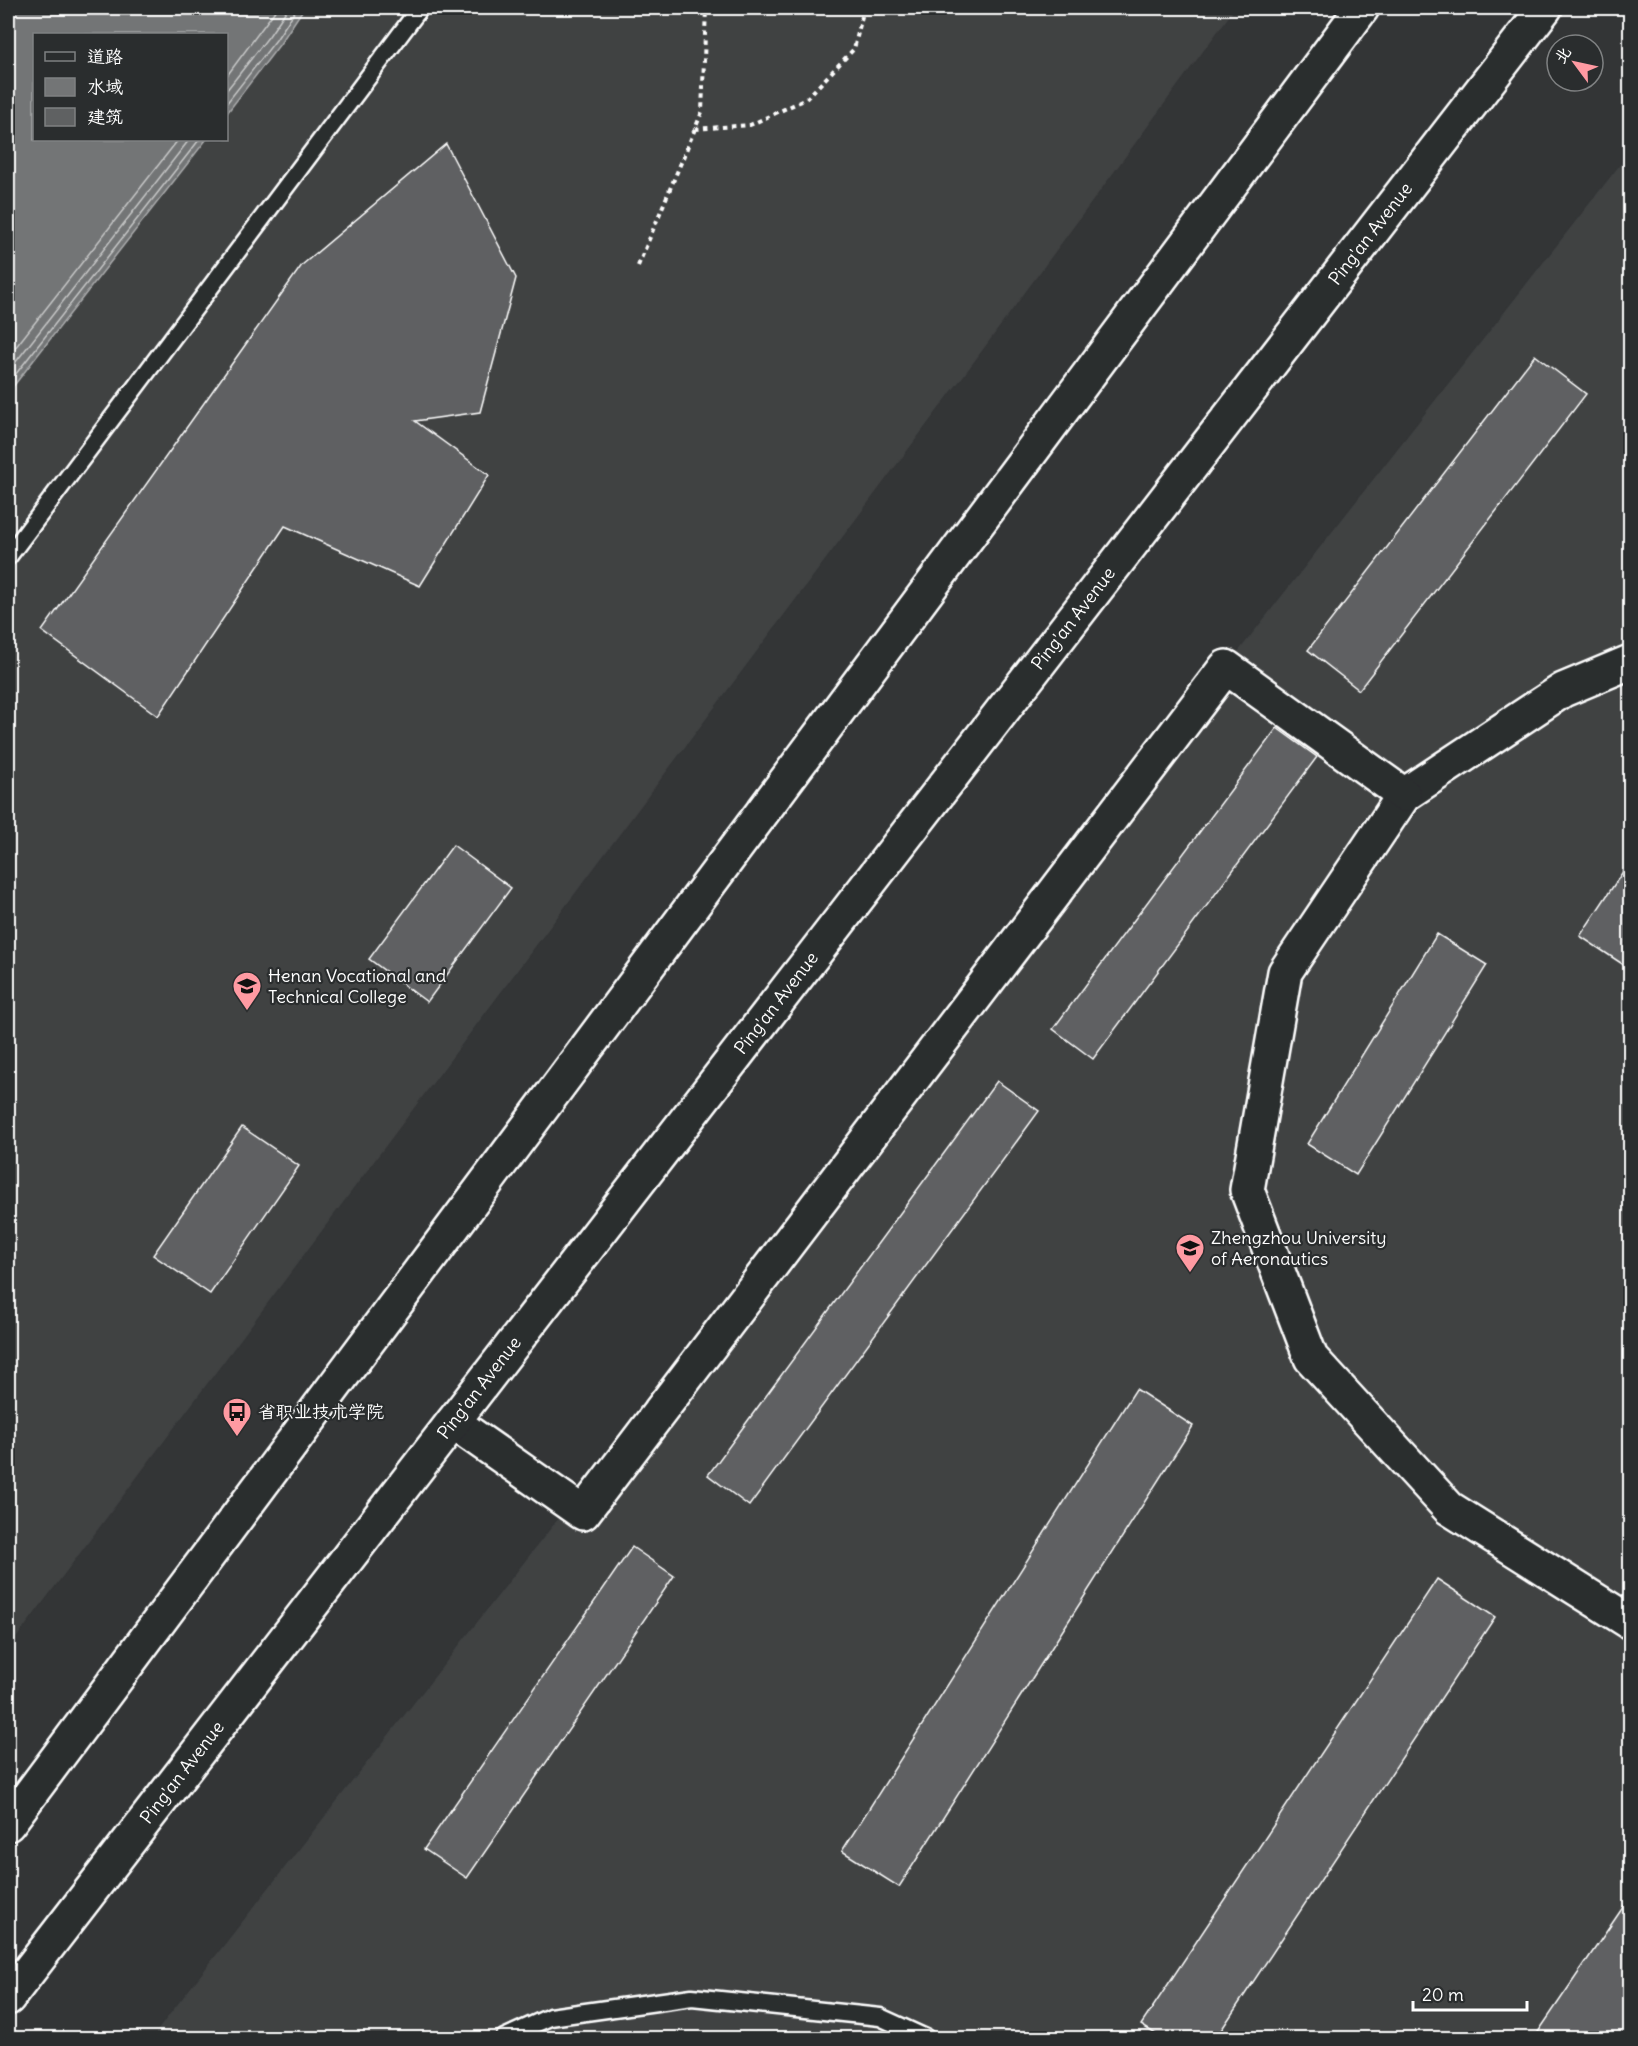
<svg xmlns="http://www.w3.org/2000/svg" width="1638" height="2046" font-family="Delius,'LXGW WenKai TC',sans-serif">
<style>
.built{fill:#404243;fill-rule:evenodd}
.water{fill:#737576;stroke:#abacad;stroke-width:1.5}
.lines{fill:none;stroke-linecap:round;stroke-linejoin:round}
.shore{stroke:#c7c8c8;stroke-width:1.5}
.building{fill:#5f6162;stroke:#fff;stroke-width:1.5}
.lane-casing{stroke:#fff;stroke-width:21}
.street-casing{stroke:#fff;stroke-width:38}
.secondary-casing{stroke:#fff;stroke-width:38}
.path{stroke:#fff;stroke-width:4;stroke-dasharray:4.5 4.5;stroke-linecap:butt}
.lane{stroke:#2a2d2e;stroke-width:16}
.street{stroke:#2a2d2e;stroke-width:33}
.secondary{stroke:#2a2d2e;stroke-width:33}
.labels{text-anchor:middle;stroke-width:4.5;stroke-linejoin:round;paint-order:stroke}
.street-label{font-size:18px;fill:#fff;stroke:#2a2d2e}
.poi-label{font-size:18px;fill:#fff;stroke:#2a2d2e;text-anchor:start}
</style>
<rect width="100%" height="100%" fill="#333536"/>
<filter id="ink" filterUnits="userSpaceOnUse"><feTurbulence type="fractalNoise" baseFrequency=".0167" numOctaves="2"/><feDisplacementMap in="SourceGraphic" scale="12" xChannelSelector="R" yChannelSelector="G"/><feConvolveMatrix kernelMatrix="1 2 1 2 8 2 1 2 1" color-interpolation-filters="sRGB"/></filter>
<g filter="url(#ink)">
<!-- built -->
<g class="built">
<path d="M8,8H1235L964,375L8,1649ZM34,34H226V140H34Z"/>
<path d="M1630,152V2038H152L170,2014Z"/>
</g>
<!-- water -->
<path class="water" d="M8,8H304L280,44L227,113L226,34H34V140H206L8,393Z"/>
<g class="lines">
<!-- shore -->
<g class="shore">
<path d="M226,77L277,8"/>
<path d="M226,91L269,36L288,8"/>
<path d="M226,104L276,40L297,8"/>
<path d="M8,357L178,140"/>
<path d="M8,372L189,140"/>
<path d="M8,384L199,140"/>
</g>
</g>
<!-- building -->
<g class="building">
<path d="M446,144L516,278L480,412L415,421L489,475L420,586L285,526L158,716L42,631L302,265Z"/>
<path d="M1535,355L1586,394L1359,690L1308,650Z"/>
<path d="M1277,728L1317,757L1093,1059L1053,1029Z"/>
<path d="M453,845L511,888L427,1002L369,959Z"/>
<path d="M1630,861V969L1580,936Z"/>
<path d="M1437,934L1487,965L1356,1175L1307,1144Z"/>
<path d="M997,1081L1039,1111L749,1506L708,1475Z"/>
<path d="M242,1127L299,1166L210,1294L153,1255Z"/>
<path d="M1136,1389L1193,1426L899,1887L842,1851Z"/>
<path d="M632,1547L674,1576L467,1878L424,1849Z"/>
<path d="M1437,1579L1495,1617L1216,2038H1162L1141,2025Z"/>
<path d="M1630,1897V2025L1621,2038H1534Z"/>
</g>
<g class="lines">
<!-- lane casing -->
<g class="lane-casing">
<g id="lane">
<path d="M8,557L420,8"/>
<path d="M504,2038L550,2017L692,1997L880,2017L926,2038"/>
</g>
</g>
<!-- street casing -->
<g class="street-casing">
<g id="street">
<path d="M1630,662L1563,690L1404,795L1285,972L1247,1190L1311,1358L1449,1508L1630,1622"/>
<path d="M453,1422L583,1513L1226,667L1404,795"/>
</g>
</g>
<!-- secondary casing -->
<g class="secondary-casing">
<g id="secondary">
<path d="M8,1824L1362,8"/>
<path id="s1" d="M8,1998L1545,8"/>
</g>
</g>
<!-- path -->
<g class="path">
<path d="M695,129L750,125L806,99L854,49L864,8"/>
<path d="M638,266L702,112L706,8"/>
</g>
<!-- lane -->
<use href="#lane" class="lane"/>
<!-- street -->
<use href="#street" class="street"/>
<!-- secondary -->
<use href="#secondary" class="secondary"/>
</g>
</g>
<!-- icons -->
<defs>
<g id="university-pin" transform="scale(1.5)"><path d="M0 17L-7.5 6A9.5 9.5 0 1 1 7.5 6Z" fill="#ff9aa2" stroke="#2a2d2e"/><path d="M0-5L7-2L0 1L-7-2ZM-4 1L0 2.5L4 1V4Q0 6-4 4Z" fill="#111"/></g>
<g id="bus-pin" transform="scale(1.5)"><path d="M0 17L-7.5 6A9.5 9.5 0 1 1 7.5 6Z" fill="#ff9aa2" stroke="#2a2d2e"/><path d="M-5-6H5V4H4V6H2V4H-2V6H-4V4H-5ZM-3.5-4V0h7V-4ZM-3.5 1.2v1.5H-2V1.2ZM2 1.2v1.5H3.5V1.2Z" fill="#111"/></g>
</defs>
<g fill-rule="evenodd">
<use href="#university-pin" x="247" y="986"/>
<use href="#university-pin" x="1190" y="1248"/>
<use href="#bus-pin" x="237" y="1412"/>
</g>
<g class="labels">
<!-- street labels -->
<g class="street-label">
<text dy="6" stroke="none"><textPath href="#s1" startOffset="2229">Ping'an Avenue</textPath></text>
<text dy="6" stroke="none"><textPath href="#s1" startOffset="1743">Ping'an Avenue</textPath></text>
<text dy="6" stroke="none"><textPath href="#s1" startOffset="1257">Ping'an Avenue</textPath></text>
<text dy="6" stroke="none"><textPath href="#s1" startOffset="771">Ping'an Avenue</textPath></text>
<text dy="6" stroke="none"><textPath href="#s1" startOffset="285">Ping'an Avenue</textPath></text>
</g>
<!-- poi labels -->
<g class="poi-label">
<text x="268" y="982">Henan Vocational and<tspan x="268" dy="21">Technical College</tspan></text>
<text x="1211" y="1244">Zhengzhou University<tspan x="1211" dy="21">of Aeronautics</tspan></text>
<text x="258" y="1418">省职业技术学院</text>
</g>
</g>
<!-- margin -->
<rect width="1638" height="2046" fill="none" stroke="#2a2d2e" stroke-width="30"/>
<rect x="15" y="15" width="1608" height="2016" fill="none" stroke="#fff" stroke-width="2" filter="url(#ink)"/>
<!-- legend -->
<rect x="33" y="33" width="195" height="108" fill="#2a2d2e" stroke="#7f8182" stroke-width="1.5"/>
<rect x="45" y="52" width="30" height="9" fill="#2a2d2e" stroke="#7f8182" stroke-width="1.5"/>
<text x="87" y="63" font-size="18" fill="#ffffff">道路</text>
<rect x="45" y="78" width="30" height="18" fill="#737576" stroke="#7f8182" stroke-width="1.5"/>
<text x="87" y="93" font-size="18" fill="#ffffff">水域</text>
<rect x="45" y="108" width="30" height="18" fill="#5f6162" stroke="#7f8182" stroke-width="1.5"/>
<text x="87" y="123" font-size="18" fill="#ffffff">建筑</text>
<!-- north arrow -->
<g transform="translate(1575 63) rotate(303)"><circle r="28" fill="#2a2d2e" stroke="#7f8182" stroke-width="1.5"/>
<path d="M0-4.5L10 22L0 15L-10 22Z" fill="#ff9aa2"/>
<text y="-9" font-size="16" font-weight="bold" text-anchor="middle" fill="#ffffff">北</text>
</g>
<!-- scale -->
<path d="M1413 2001v9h114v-9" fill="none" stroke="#ffffff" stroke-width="3"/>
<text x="1422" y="2001" font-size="18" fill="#ffffff" stroke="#2a2d2e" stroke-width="4.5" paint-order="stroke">20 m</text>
</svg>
